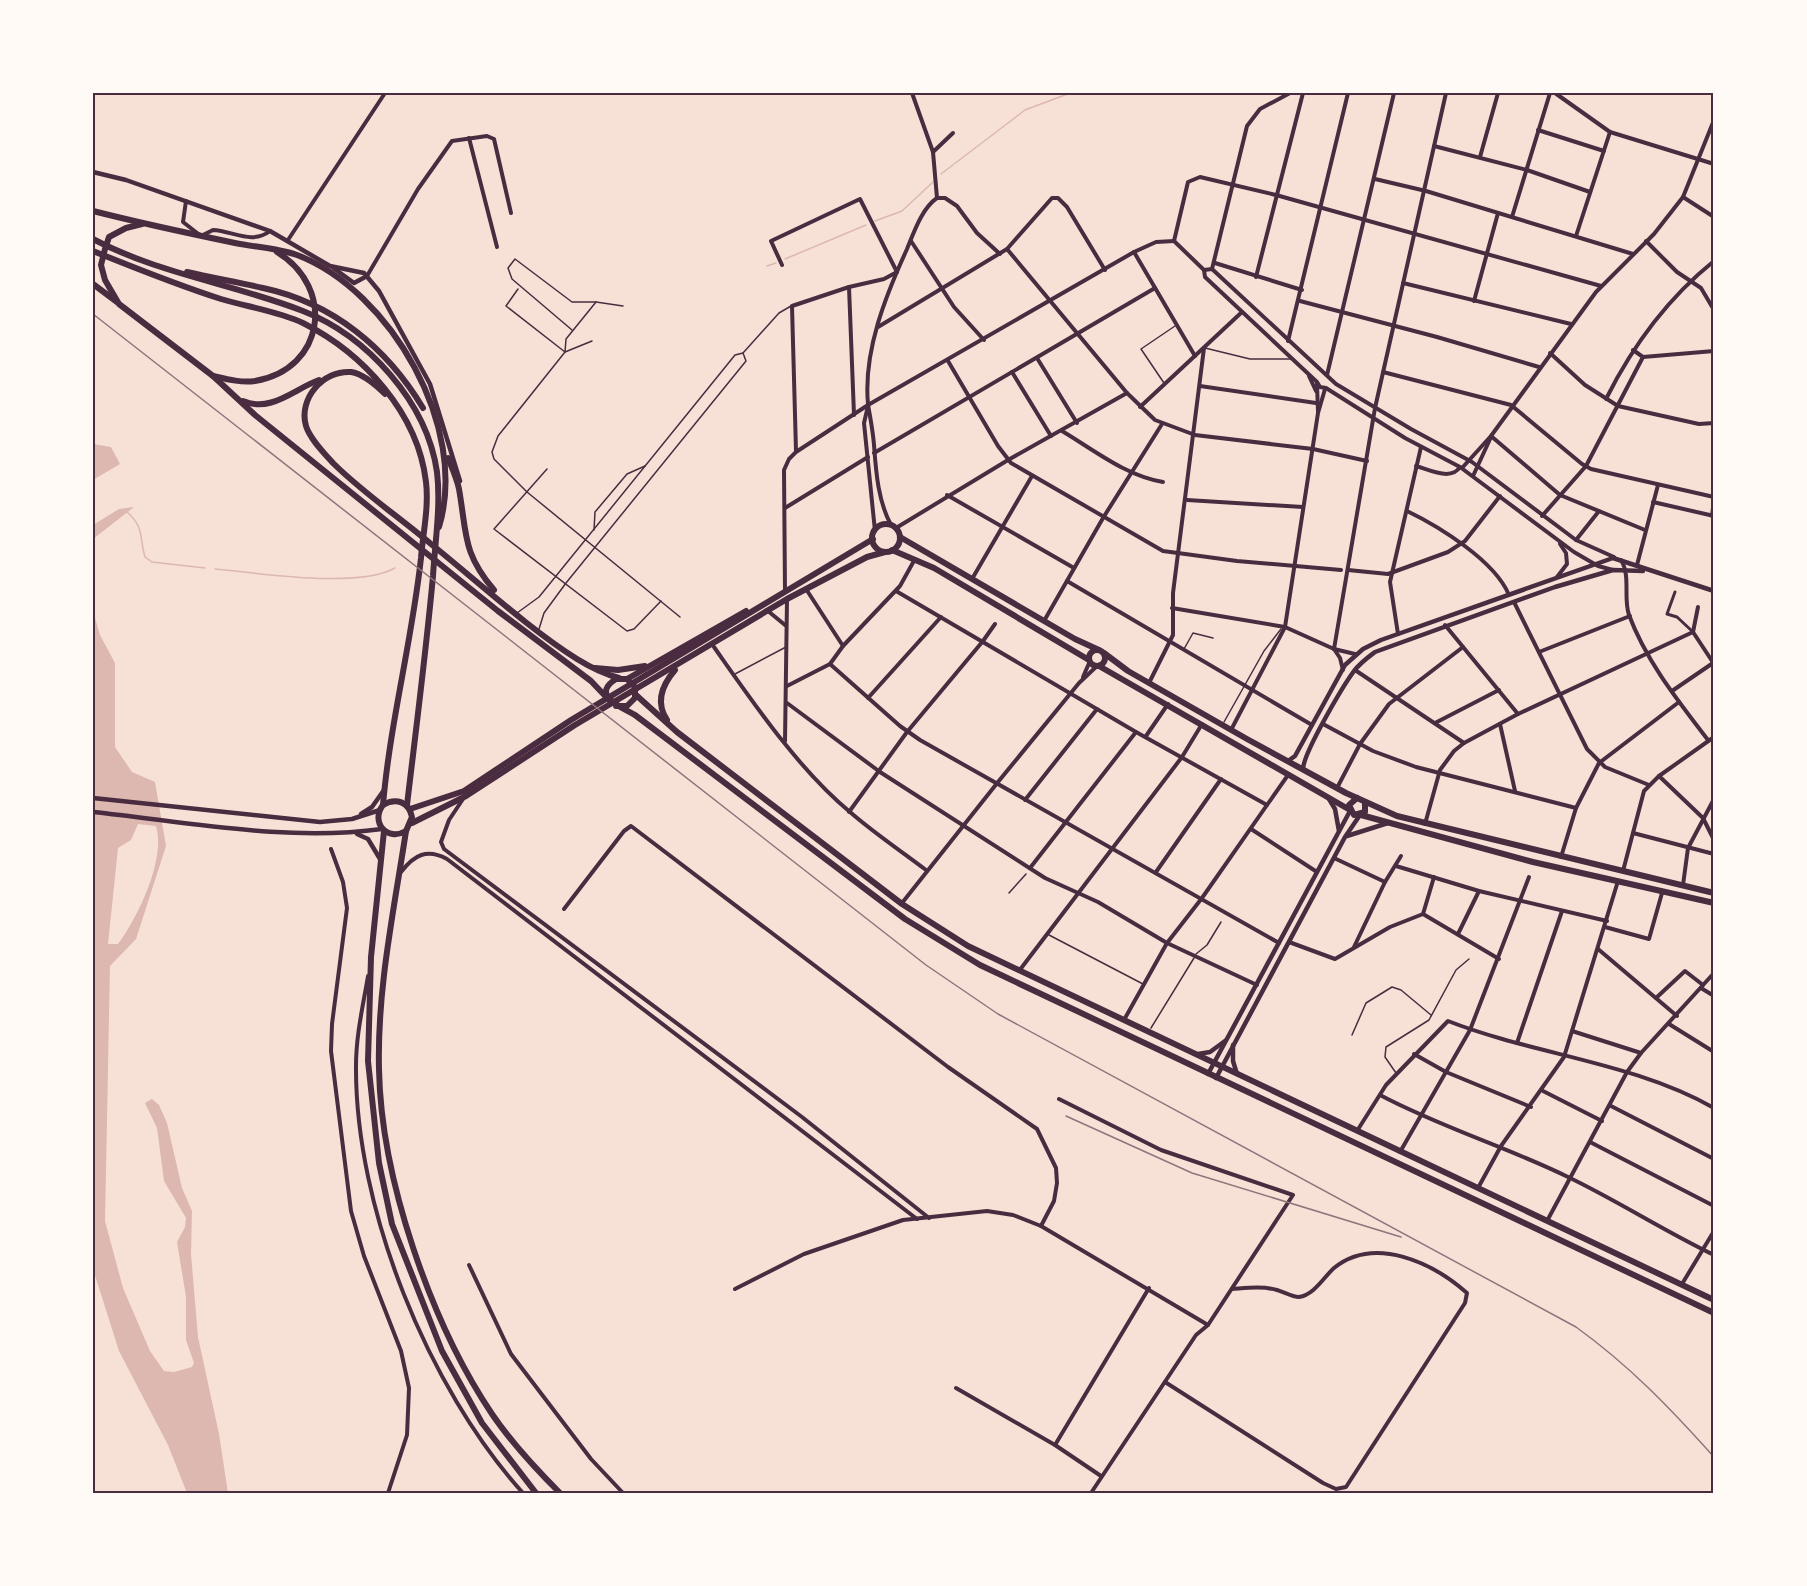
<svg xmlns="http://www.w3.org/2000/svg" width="1807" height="1586" font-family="Lora,serif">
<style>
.water{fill:#dcb8b0;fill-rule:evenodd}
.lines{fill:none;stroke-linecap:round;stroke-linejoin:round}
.stream{stroke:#dcb8b0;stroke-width:1.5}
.service{stroke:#4a2c40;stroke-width:1.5}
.pedestrian{stroke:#4a2c40;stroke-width:3}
.minor{stroke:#4a2c40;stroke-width:4}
.tertiary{stroke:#4a2c40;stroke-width:4.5}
.primary{stroke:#4a2c40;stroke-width:6}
.trunk{stroke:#4a2c40;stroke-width:6}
.rail{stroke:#8f747c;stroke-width:1.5}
.neatline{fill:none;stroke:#4a2c40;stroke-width:2}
</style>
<rect width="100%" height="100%" fill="#f7e1d7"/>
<!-- water -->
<g class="water">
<path d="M93,444L111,447L120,464L93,480Z"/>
<path d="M134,507L93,539V525L119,509Z"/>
<path d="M93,611L100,635L115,663V747L132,772L155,782L166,846L136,939L110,966L105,1221L123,1288L150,1351L164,1371L174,1372L192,1367L194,1363L186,1340V1297L177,1242L185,1227L186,1218L164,1181L157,1128L145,1103L152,1099L159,1105L167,1123L182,1188L192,1211L191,1254L198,1337L219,1434L228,1493H187L168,1445L119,1351L93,1269ZM138,824L156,826C166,859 138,917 118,944H108L118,848L131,840Z"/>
</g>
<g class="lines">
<!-- stream -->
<g class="stream">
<path d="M941,174L1025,110L1070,93"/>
<path d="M875,221L902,211L933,182"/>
<path d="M785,259L866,225"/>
<path d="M767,266L776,263"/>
<path d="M127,512C145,528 139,537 145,557L152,562L205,568"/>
<path d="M215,569C260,573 357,589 395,568"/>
</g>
<!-- service -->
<g class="service">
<path d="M518,289L506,306L565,352L592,341"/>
<path d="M596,302L566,339L565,352L498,436L492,452L494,459L527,492L680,617"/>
<path d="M572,330L512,279L508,268L515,259L572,302H596L623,306"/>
<path d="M1205,348L1250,359H1292"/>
<path d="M1164,383L1141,349L1175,326"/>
<path d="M547,469L494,529L627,631L634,629L661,601"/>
<path d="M594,530L595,512L627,474L645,466"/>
<path d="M517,613L539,597L735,355L743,353L779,313L791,306"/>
<path d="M539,629L544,613L566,583L746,361L743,353"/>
<path d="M1184,649L1193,633L1213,638"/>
<path d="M735,674L786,647"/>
<path d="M1224,722L1264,651L1281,629"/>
<path d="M1009,893L1026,874"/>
<path d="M1049,935L1143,984"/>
<path d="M1196,954L1207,945L1221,922"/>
<path d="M1151,1028L1194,958"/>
<path d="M1352,1035L1366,1003L1392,987L1401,990L1431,1015"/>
<path d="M1396,1073L1385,1057L1386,1047L1429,1020L1456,970L1469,959"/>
</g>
<!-- pedestrian -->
<path class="pedestrian" d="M1675,592L1667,614L1677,617L1692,631"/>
<!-- minor -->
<g class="minor">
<path d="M912,93L933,152L937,198"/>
<path d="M1555,93L1610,132L1714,164"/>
<path d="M1538,130L1604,151"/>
<path d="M469,138L497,247"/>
<path d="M1434,146L1527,170L1590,192"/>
<path d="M933,152L953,133"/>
<path d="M1480,157L1498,93"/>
<path d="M1375,179L1426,191L1633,254"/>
<path d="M1683,197L1714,217"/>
<path d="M937,198H945L957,206L977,233L1000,254"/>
<path d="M186,201L183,222L201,236L213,230C233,231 252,245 270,231"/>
<path d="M1512,217L1550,93"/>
<path d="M1576,236L1610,132"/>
<path d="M288,240L385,93"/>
<path d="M911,241L954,307L984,340"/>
<path d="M1174,241L1204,270L1205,277L1317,382L1320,387L1326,388L1405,438L1460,467L1574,552L1598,566L1613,570"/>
<path d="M1174,241L1188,182L1200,177L1276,195L1601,286"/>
<path d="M1646,241L1677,272L1701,288L1714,310"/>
<path d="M1007,249L1127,393L1155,420L1195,435L1313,449L1367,461"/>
<path d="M1134,252L1195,356"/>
<path d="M1215,263L1302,290"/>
<path d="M782,265L771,241L860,199L897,272L884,279L849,287L792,306L796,451"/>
<path d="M1212,269L1247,126L1260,109L1290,93"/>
<path d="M1204,270L1212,269L1336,384L1411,429L1472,462L1576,540L1614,557"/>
<path d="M367,276L418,189L452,141L487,136L494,139L511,213"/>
<path d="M1256,277L1303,93"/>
<path d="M1403,283L1571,324"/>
<path d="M849,287L854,415"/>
<path d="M1300,301L1437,337L1539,367"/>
<path d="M1474,301L1498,213"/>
<path d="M878,327L1007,249L1052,198H1058L1067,207L1105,270"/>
<path d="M1288,341L1348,93"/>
<path d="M1550,353L1585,385L1618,406L1699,424L1714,423"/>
<path d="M1643,357L1714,351"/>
<path d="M1037,358L1077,423"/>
<path d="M948,361L998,446L1011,463L1163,551L1237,561L1341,570"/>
<path d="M1012,372L1051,436"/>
<path d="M1383,372L1511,405L1582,464L1591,469L1714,497"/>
<path d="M1327,375L1394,93"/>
<path d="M1309,376L1316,391"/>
<path d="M1317,384L1318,412"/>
<path d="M1200,386L1316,403"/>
<path d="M1606,399C1632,347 1668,298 1714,261"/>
<path d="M868,406L864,423L875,531"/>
<path d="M1140,407L1242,312"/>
<path d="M1062,431C1094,450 1126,476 1163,482"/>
<path d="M1491,436L1560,495L1645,530"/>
<path d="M874,453L1155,288"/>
<path d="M1416,466C1430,470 1451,481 1460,467"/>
<path d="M1462,468L1491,436L1596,292L1654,234L1683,197L1714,120"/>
<path d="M1473,476L1491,437"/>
<path d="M947,495L1074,568"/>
<path d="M1187,500L1303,507"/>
<path d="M1653,502L1714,516"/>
<path d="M785,508L868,457"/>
<path d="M1407,511C1440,527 1495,561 1509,595"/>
<path d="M1542,516L1586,466L1643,357L1633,350"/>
<path d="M1712,516L1714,500"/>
<path d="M891,525C878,501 876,472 874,445C873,431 870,417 868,404C863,351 886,295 907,249C914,232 922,208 937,198"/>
<path d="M896,528L1008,460L1127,393"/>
<path d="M1576,540L1599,511"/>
<path d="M1621,560C1631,576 1623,598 1629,615C1646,661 1679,702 1708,740"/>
<path d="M1637,565L1658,485"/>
<path d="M1348,570L1388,574L1448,552L1465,541L1500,496"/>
<path d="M1557,577L1567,564L1566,553L1560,544"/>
<path d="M972,579L1032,476"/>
<path d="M1067,581L1312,725"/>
<path d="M806,589L843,646"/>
<path d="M785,591L784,470L789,459L796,452L868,405L1134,252L1156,242L1174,241"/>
<path d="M896,591L1136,732L1267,805"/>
<path d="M1514,602L1587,749L1605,767L1649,785"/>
<path d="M1698,607L1693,632L1714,664"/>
<path d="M1172,608L1285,627L1334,649L1355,654"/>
<path d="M768,611L785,625"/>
<path d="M1044,621L1103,518L1162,424"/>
<path d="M1445,625L1518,714"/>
<path d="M1398,634L1390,582L1421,447"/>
<path d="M714,647C752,701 798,769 850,812C874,833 901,851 926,870"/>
<path d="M1334,649L1375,408L1446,93"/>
<path d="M1334,649L1340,658L1343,670"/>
<path d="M1539,652L1630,616"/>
<path d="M830,664L900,726L920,740L1279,943"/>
<path d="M1355,670L1464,743"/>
<path d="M1083,677L1090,661"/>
<path d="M1149,683L1173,635V593L1204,348"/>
<path d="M787,686L830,664L843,646L900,586L915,559"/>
<path d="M1672,691L1713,663"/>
<path d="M868,698L941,617"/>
<path d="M787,703L880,772L1045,878L1098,902L1167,943L1257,985"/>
<path d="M1435,723L1499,690"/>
<path d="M1323,724L1373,751L1416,767L1576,808"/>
<path d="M1500,724L1515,791"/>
<path d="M1231,730L1285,627L1318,413L1325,389"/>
<path d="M1146,736L1168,704"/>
<path d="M785,741L787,599"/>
<path d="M1659,776L1703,818L1714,840"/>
<path d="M1337,788L1360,744L1389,704L1463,647"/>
<path d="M463,799L449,820L441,842L444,849L802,1117L929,1218"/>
<path d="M1025,800L1097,709"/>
<path d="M849,812L907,732L983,641L995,624"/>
<path d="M1425,824L1440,770L1454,751L1464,743L1518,714L1693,632"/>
<path d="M1251,829L1317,872"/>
<path d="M1633,833L1714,854"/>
<path d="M331,849L343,882L347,908L332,1024L331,1051L351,1211L364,1256L401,1351L409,1388L407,1435L388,1493"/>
<path d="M1561,857L1576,808L1599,763L1679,702"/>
<path d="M1334,858L1385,882"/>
<path d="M1396,866L1479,891L1607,921"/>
<path d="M1030,868L1136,732"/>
<path d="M1623,871L1644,791L1659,776L1714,737"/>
<path d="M401,872C414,855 427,848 447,859L917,1219"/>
<path d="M1156,872L1221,779"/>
<path d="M1683,885L1688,848L1714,799"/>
<path d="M902,903L998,782L1079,683L1097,666"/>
<path d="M564,909L624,831L631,826L948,1067L1037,1129L1056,1168L1057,1183L1054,1201L1041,1226"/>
<path d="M1423,914L1434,877"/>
<path d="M1605,927L1649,939L1662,893"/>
<path d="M1458,934L1479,891"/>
<path d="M1289,942L1335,959L1390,927L1423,914L1499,959"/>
<path d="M1354,947L1385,882L1401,856"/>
<path d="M1598,949L1677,1016"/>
<path d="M1019,971L1182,757L1202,724"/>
<path d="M368,976C363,1006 356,1035 356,1066C355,1208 428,1388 523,1493"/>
<path d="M1701,988L1714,996"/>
<path d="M1656,998L1685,971L1703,985"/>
<path d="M1124,1020L1167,943L1202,898L1288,775"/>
<path d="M1669,1024L1714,1052"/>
<path d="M1572,1031L1641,1053"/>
<path d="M1517,1043L1562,911"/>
<path d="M1414,1054L1446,1072L1531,1107"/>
<path d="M1543,1091L1602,1121"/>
<path d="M1380,1095C1440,1127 1507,1147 1568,1177C1618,1201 1664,1231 1714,1255"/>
<path d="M1059,1099L1161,1150L1293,1195L1208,1325L1196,1335L1091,1493"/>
<path d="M1611,1106L1714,1159"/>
<path d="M1357,1131L1386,1085L1448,1021C1535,1055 1633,1062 1714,1108"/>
<path d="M1590,1142L1714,1206"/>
<path d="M1400,1152L1470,1030L1529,877"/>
<path d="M1478,1188L1501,1146L1564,1057L1618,881"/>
<path d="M1547,1221L1627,1072L1641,1053L1714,973"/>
<path d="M469,1265L511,1354L591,1459L623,1493"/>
<path d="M1682,1284L1714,1231"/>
<path d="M735,1289L804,1254L903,1220L987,1211L1013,1215L1041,1226L1208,1325"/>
<path d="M1165,1382L1323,1483L1336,1489L1346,1487L1465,1303L1467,1293C1433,1263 1375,1235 1334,1268C1324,1277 1314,1295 1299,1297C1292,1297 1284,1292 1277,1290C1262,1286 1247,1288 1232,1289"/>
<path d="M956,1388L1055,1445L1101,1476"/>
<path d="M1055,1445L1149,1288"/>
</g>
<!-- tertiary -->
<g class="tertiary">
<path d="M93,172L126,180L270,231L330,266L364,273L379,291L430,384L460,481"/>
<path d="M332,267L354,283L367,276"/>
<path d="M1288,761L1295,756L1345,665L1363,649L1381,640L1613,558L1714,591"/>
<path d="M1303,770C1302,755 1343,686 1354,671C1360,663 1367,658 1375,652L1555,587L1613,570L1643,571"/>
<path d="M93,798L320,822L352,819L380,810"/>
<path d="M1329,799L1335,809L1339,831"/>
<path d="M93,812C188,822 287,842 382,829"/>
<path d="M361,814L372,807L384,790"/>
<path d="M357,834L368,839L380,859"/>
<path d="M1347,836L1388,823"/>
<path d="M1233,1045V1061L1237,1074"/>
<path d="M1198,1054L1210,1052L1225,1041"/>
<path d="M1208,1074L1350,811"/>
<path d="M1216,1078L1345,837L1360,815"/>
</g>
<!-- primary -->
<g class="primary">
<circle cx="886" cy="538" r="14"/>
<path d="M900,537L1075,639L1099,650"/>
<path d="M892,550L934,568L1089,660"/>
<circle cx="1097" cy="658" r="8"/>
<path d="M1104,653L1128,671L1247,739L1346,793L1397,816L1714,893"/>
<path d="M1099,666L1350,810"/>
<path d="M595,668L618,670L645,666"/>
<path d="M627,679L746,611"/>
<path d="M636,695L677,732L902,904L968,946L1714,1300"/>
<path d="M616,706H627L635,698V687L627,679H616C589,696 624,708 635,715L905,919L980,965L1714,1313"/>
<path d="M667,720C655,702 662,685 675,670"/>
<path d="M1357,798L1349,805L1354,815L1365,812V802"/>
<path d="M410,809L464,791L571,720L873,539"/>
<path d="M1361,815L1533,862L1714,903"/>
<path d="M412,823L466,796L575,725L787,599L867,557L885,552"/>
</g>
<!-- trunk -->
<g class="trunk">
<path d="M93,211C140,223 187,233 235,243C254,247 278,248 297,255C391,291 469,428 439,527"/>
<path d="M142,224L126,228L109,237L105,249L101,265L105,280L119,304L213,376L255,415L498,611L591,681L609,700"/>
<path d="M93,239C159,274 234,284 303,311C367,336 427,402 437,472C441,506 435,542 433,576C426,652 416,729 407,805"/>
<path d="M93,251C135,268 177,285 221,299C247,307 278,311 303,323C363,353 418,413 426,482C429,507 423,533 421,558C412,641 390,722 383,805C370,822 387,842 406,831"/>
<path d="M187,272C212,278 238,282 263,288C333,303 387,348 423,408"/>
<path d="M93,284L117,302"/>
<path d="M213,376C226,379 241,383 255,381C325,369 336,288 277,252"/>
<path d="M385,394C376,385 364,374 351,372C323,370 298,399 306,426C310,439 324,453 333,463C362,492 399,517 431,544C476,580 529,629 577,659C590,667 604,674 619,678"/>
<path d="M243,401C271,413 294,389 319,380"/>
<path d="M448,458C452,468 457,479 459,489C467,534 462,552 494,590"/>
<path d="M383,805C396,797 409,802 412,817L406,831C394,910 377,989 379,1069C381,1179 431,1323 492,1414C511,1442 536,1469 560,1493"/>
<path d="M384,831L371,957L368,1061L379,1163L392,1224L442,1351L482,1423L536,1493"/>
</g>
<!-- rail -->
<g class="rail">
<path d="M93,314L926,965L998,1014L1576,1327C1630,1366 1670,1408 1714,1457"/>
<path d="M1066,1116L1192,1173L1401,1237"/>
</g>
</g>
<!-- border -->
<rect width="1807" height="1586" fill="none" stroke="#fffaf5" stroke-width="189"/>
<rect x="94" y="94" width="1618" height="1398" class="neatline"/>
</svg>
